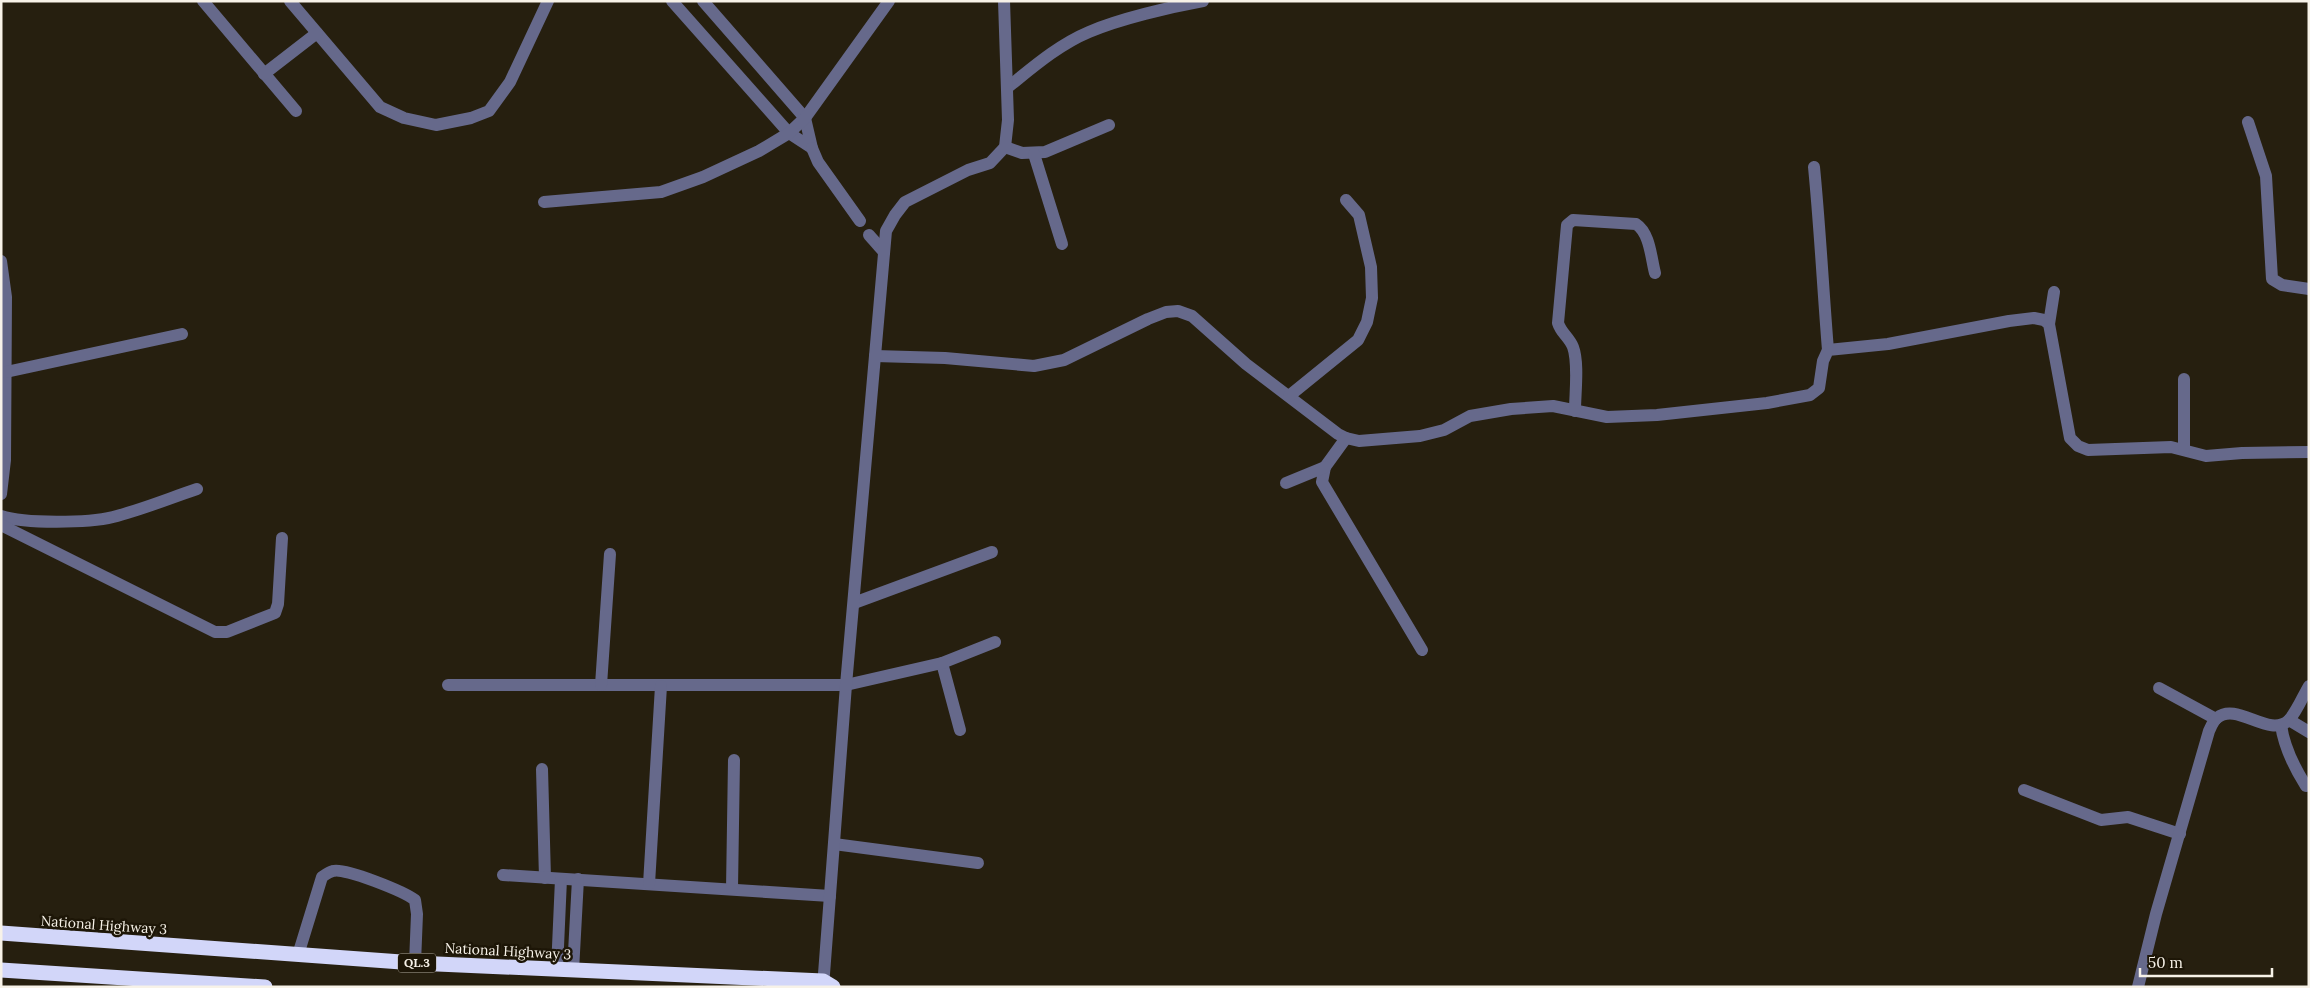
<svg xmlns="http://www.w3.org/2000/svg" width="2310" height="988" font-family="Lora,serif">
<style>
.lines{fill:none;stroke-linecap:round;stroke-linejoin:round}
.minor{stroke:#66698b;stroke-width:12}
.highway{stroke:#d2d6f9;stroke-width:15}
.labels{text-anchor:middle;stroke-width:5;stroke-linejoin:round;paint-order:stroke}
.shield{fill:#1d1607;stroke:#b6b0a4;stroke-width:1}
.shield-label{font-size:12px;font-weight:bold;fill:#f7f2e8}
.street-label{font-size:14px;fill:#f7f2e8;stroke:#1d1607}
</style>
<rect width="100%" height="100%" fill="#261f0f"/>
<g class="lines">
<!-- minor -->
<g class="minor">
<path d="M203,1L296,111"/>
<path d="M290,1L380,107L404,118L436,125L471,118L489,111L510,82L548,1"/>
<path d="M672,1L789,133L812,148L805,118L703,1"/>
<path d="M264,74L317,33"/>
<path d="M1007,88C1032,68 1058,45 1089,32C1119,19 1170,7 1203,1"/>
<path d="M2248,122L2266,176L2272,279L2282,285L2309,289"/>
<path d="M1005,147L1022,153L1045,152L1109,125"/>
<path d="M812,148L818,162L860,221"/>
<path d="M1034,154L1062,244"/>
<path d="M1814,167C1820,228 1823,289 1828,350"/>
<path d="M544,202L661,192L703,177L759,151L789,133L805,118L889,1"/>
<path d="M869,235L884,252"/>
<path d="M1,261L6,297L5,460L1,494"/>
<path d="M2049,324L2054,292"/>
<path d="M875,356L945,358L1034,366L1064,360L1148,319L1166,312L1178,311L1192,316L1246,364L1338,434L1346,438L1359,441L1420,436L1444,430L1470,416L1511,409L1553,406L1607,417L1657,415L1767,403L1810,395L1819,388L1823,361L1828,350L1888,344L2009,321L2034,318L2044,320L2049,324L2070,438L2078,446L2088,450L2171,447L2206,456L2242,453L2309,452"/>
<path d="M6,372L182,334"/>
<path d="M1289,396L1358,340L1367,322L1372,298L1371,267L1359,215L1346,200"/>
<path d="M1575,411C1575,393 1579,363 1573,347C1569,337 1561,333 1558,323L1567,225L1573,220L1636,224C1650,233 1651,258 1655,273"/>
<path d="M1346,438L1325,467L1322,482L1422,650"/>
<path d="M2184,449V379"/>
<path d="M1286,483L1325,467"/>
<path d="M1,516C24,524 89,523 113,517C141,510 170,498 197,489"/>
<path d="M1,525L215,632H227L275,613L278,604L282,538"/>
<path d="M854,603L992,552"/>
<path d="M942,663L960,730"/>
<path d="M448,685H846L942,663L995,642"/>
<path d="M601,685L610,554"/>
<path d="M2159,688L2216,719"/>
<path d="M2289,720L2309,732"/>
<path d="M2281,725C2284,747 2294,767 2306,786"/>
<path d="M542,769L545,878"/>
<path d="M2024,790L2101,820L2128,817L2180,834"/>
<path d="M834,844L978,863"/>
<path d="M503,875L830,896"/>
<path d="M649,884L661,686"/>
<path d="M732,889L734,760"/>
<path d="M298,955L322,877C325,875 329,872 333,871C344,867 405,892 415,900L417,914L415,963"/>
<path d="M557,969L561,879"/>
<path d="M573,971L578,879"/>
<path d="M823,987L846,685L886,231L895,215L905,202L968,170L990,163L1005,147L1008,120L1004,1"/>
<path d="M2138,987L2156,914L2209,731C2211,727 2213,721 2217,718C2237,701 2269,739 2289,720C2297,711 2303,696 2309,686"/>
</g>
<!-- highway -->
<g class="highway">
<path d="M1,933L415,963L823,981L833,987"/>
<path d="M1,970L265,987"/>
</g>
</g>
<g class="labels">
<!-- shield labels -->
<rect class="shield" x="398" y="953.5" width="38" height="19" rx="4"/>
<g class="shield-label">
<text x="417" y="967">QL.3</text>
</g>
<!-- street labels -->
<g class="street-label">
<text transform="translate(104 925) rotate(4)" y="5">National Highway 3</text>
<text transform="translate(508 951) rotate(3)" y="5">National Highway 3</text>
</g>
</g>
<!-- border -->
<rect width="2310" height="988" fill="none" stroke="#f7f2e8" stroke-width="5"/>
<!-- scale -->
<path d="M2140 968v8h132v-8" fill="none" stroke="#f7f2e8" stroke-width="2.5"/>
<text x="2148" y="968" font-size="15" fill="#f7f2e8" stroke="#1d1607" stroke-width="4" paint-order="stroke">50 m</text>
</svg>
